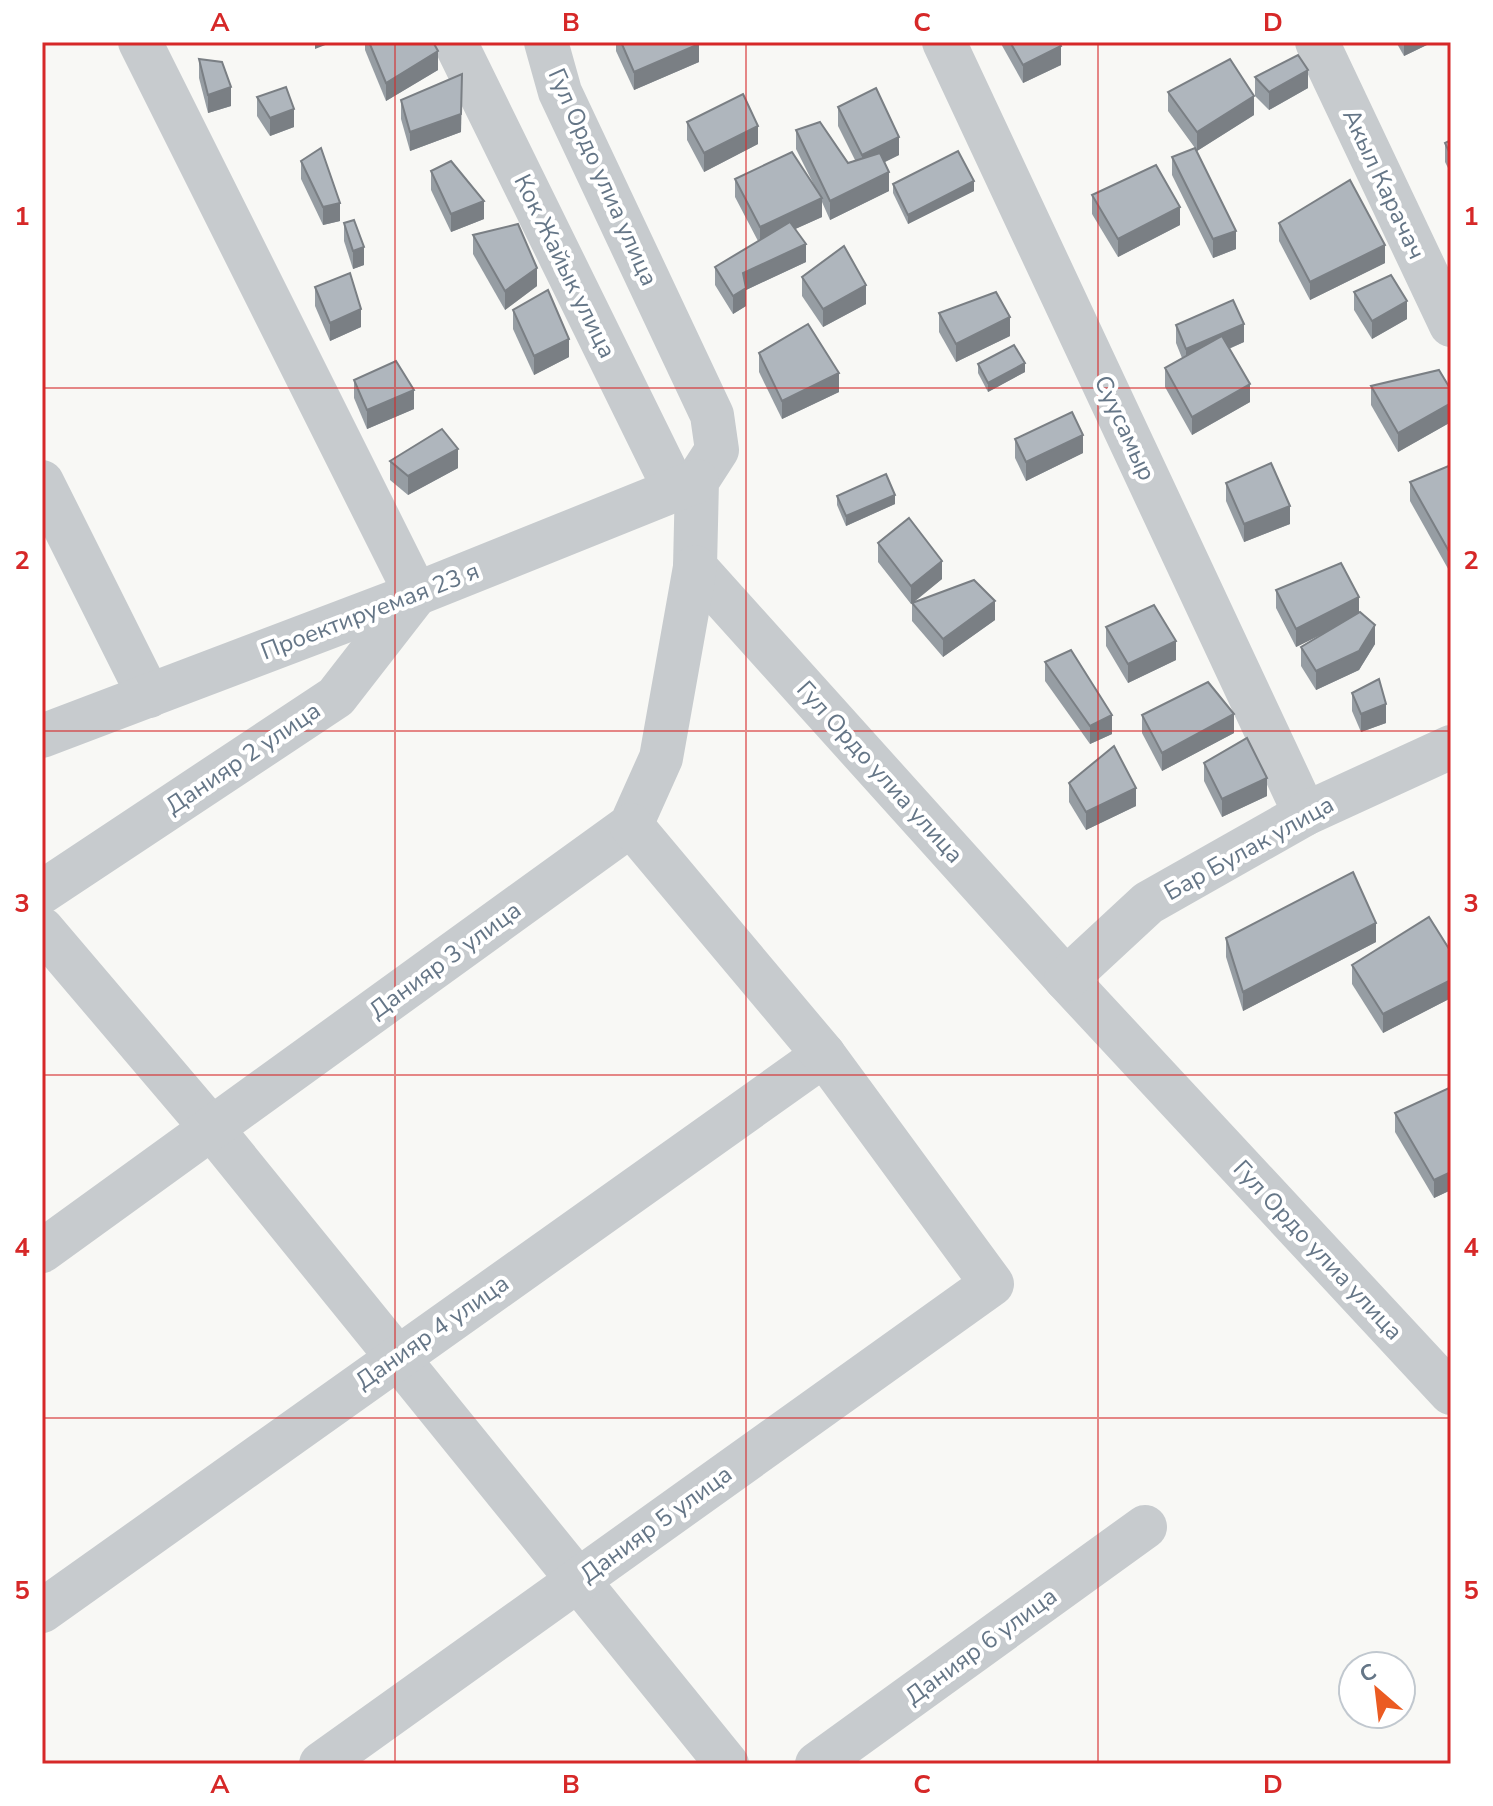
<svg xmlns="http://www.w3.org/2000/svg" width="1493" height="1806" font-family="'Nunito Sans',sans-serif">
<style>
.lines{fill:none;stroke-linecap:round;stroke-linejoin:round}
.minor{stroke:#c7cbce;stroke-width:44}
.wall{fill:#969da3}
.shaded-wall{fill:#7a7f84}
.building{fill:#afb6bd;stroke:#7a7f84;stroke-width:2}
.grid{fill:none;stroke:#d62828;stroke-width:2;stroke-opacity:0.55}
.labels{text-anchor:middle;stroke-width:8;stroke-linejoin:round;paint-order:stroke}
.street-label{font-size:24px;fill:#657687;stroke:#fff}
.neatline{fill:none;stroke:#d62828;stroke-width:3}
.grid-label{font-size:26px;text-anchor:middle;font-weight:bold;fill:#d62828}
</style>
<rect width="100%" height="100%" fill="#f8f8f5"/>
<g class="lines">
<!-- minor -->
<g class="minor">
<path d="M455,42L675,490"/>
<path d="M546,42L560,92L712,415L717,450L697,481L695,567L1066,979L1451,1393"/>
<path d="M944,42L1305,814"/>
<path d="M1317,42L1451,325"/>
<path d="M42,482L149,696"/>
<path d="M42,736L416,594L697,481"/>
<path d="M42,892L336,697L416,594L140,42"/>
<path d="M42,929L213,1130L727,1764"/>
<path d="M1066,979L1148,903L1305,814L1451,747"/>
<path d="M42,1251L631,825L661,758L695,567"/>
<path d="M42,1611L824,1055"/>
<path d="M321,1764L992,1284L824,1055L631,825"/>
<path d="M817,1764L1145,1527"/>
</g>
</g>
<!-- wall -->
<g class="wall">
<path d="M365,42H433L438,70L386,101L365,50Z"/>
<path d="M616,42H698L699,62L634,90L616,51Z"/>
<path d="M1000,42H1059L1061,65L1023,83Z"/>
<path d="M1396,42H1433L1404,56Z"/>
<path d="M199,59L231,106L208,113L199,78Z"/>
<path d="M1255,77L1308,88L1269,110L1255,96Z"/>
<path d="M1168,92L1254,115L1197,151L1236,249L1213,258L1172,175V157L1195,148L1168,111Z"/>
<path d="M257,97L294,127L270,136L257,116Z"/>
<path d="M401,100L461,132L410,151L401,119Z"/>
<path d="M838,107L899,155L885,162L889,191L830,220L822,202V217L795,229L806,262L746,290V306L733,314L715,285V267L758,241L735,197V179L815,187L796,149V130L848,163L855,160L838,126Z"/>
<path d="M687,122L758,144L704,172L687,140Z"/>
<path d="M1451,140V174L1445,162V143Z"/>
<path d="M301,161L340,221L323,225L301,179Z"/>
<path d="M431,171L484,219L451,232L431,190Z"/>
<path d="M893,184L974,191L908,224L893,193Z"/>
<path d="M1092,195L1180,225L1118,257L1092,214Z"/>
<path d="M344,223L364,265L353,269L344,241Z"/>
<path d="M1279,223L1385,263L1310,300L1279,241Z"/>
<path d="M473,235L537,286L505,310L473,254Z"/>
<path d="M802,277L866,304L823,327L802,296Z"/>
<path d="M315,287L361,327L330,341L315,306Z"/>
<path d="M1354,292L1407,319L1372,339L1354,310Z"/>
<path d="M513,310L569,357L534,375L513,329Z"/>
<path d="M939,313L1010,336L956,362L939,332Z"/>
<path d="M1176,325L1244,342L1229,349L1250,402L1192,435L1165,387V368L1182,358L1176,343Z"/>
<path d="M759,353L839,392L782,419L759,372Z"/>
<path d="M978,364L1025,372L988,392L978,373Z"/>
<path d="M354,380L414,409L367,429L354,398Z"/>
<path d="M1371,386L1451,390V422L1398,452L1371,405Z"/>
<path d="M1015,439L1083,453L1026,481L1015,458Z"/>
<path d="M390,461L458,468L408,495L390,480Z"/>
<path d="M1451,465V574L1410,501V482Z"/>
<path d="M1226,483L1290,524L1244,542L1226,501Z"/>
<path d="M837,496L895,504L846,526L837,505Z"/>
<path d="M878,543L942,579L913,603L995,620L943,657L912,621V603L911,604L878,562Z"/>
<path d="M1276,590L1359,612L1375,644L1359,670L1316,690L1301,666V647L1326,632L1296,647L1276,608Z"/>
<path d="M1106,627L1176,660L1128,683L1106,646Z"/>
<path d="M1045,662L1112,734L1090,744L1045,681Z"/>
<path d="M1352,693L1386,723L1361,732L1352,711Z"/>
<path d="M1142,715L1234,733L1162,771L1142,733Z"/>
<path d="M1204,763L1267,796L1222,817L1204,781Z"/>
<path d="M1069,783L1136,806L1086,830L1069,802Z"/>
<path d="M1226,938L1376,942L1243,1011L1226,957Z"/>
<path d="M1451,952V998L1383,1033L1352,984V965Z"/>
<path d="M1451,1092V1190L1434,1198L1395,1132V1113Z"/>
</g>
<!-- shaded-wall -->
<g class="shaded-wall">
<path d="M315,42H333L315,49Z"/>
<path d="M1404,42H1433L1404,56Z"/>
<path d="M699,44V62L634,90V72Z"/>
<path d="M1061,46V65L1023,83V65Z"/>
<path d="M438,51V70L386,101V83Z"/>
<path d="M1308,70V88L1269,110V92Z"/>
<path d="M231,87V106L208,113V95Z"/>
<path d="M462,92L461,132L410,151V132Z"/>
<path d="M1254,96V115L1197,151V132Z"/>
<path d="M294,109V127L270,136V118Z"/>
<path d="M758,126V144L704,172V153Z"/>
<path d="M899,137V155L862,173V155Z"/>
<path d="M889,172V191L830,220V201Z"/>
<path d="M974,181V191L908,224V215Z"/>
<path d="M822,198V217L760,245V227Z"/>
<path d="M484,201V219L451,232V214Z"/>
<path d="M340,203V221L323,225V207Z"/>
<path d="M1180,207V225L1118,257V239Z"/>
<path d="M1236,231V249L1213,258V239Z"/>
<path d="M806,244V262L746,290V306L733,314V296L743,273Z"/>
<path d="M1385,245V263L1310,300V282Z"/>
<path d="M364,247V265L353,269V251Z"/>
<path d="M537,268V286L505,310V291Z"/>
<path d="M866,285V304L823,327V309Z"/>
<path d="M1407,301V319L1372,339V321Z"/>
<path d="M361,309V327L330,341V323Z"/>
<path d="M1010,317V336L956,362V344Z"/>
<path d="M1244,324V342L1186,367V349Z"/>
<path d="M569,339V357L534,375V356Z"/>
<path d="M1025,363V372L988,392V383Z"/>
<path d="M839,373V392L782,419V401Z"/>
<path d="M1250,384V402L1192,435V417Z"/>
<path d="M414,390V409L367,429V410Z"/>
<path d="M1451,403V422L1398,452V433Z"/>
<path d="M1083,435V453L1026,481V462Z"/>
<path d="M458,449V468L408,495V476Z"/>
<path d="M895,495V504L846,526V516Z"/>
<path d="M1290,506V524L1244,542V524Z"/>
<path d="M942,561V579L911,604V586Z"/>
<path d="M1359,597V616L1296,647V629Z"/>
<path d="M995,601V620L943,657V639Z"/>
<path d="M1375,625V644L1359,670L1316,690V671Z"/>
<path d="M1176,641V660L1128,683V664Z"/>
<path d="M1386,704V723L1361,732V714Z"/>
<path d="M1234,714V733L1162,771V753Z"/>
<path d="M1112,715V734L1090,744V726Z"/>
<path d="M1267,778V796L1222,817V799Z"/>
<path d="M1136,788V806L1086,830V812Z"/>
<path d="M1376,923V942L1243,1011V992Z"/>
<path d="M1451,980V998L1383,1033V1014Z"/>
<path d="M1451,1172V1190L1434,1198V1180Z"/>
</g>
<!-- building -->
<g class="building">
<path d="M369,42H433L438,51L386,83Z"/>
<path d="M621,42H698L699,44L634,72Z"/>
<path d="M1010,42H1059L1061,46L1023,65Z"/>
<path d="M1298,55L1308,70L1269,92L1255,77Z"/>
<path d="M199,59L222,62L231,87L208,95Z"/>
<path d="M1230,59L1254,96L1197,132L1168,92Z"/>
<path d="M462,74L461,114L410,132L401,100Z"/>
<path d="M286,87L294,109L270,118L257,97Z"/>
<path d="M876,88L899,137L862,155L838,107Z"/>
<path d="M743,94L758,126L704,153L687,122Z"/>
<path d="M820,122L848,163L880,153L889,172L830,201L796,130Z"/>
<path d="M1451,140V156L1445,143Z"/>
<path d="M321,148L340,203L323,207L301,161Z"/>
<path d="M1195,148L1236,231L1213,239L1172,157Z"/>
<path d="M958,151L974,181L908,215L893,184Z"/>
<path d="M792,152L822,198L760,227L735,179Z"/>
<path d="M451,161L484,201L451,214L431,171Z"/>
<path d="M1156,165L1180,207L1118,239L1092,195Z"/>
<path d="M1350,180L1385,245L1310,282L1279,223Z"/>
<path d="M354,220L364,247L353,251L344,223Z"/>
<path d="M790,222L806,244L743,273L746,288L733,296L715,267Z"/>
<path d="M518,224L537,268L505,291L473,235Z"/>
<path d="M844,246L866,285L823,309L802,277Z"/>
<path d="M350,273L361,309L330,323L315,287Z"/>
<path d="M1391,275L1407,301L1372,321L1354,292Z"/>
<path d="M548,290L569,339L534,356L513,310Z"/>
<path d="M996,292L1010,317L956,344L939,313Z"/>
<path d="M1233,300L1244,324L1186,349L1176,325Z"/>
<path d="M808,324L839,373L782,401L759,353Z"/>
<path d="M1222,336L1250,384L1192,417L1165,368Z"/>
<path d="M1014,345L1025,363L988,383L978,364Z"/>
<path d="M396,361L414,390L367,410L354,380Z"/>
<path d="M1439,370L1451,390V403L1398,433L1371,386Z"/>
<path d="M1072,412L1083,435L1026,462L1015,439Z"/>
<path d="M442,429L458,449L408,476L390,461Z"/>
<path d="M1271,463L1290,506L1244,524L1226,483Z"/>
<path d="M1451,465V555L1410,482Z"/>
<path d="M886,474L895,495L846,516L837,496Z"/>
<path d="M909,518L942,561L911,586L878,543Z"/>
<path d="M1341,563L1359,597L1296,629L1276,590Z"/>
<path d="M974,580L995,601L943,639L912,603Z"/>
<path d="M1154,605L1176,641L1128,664L1106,627Z"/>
<path d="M1360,612L1375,625L1359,651L1316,671L1301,647Z"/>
<path d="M1071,650L1112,715L1090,726L1045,662Z"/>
<path d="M1379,679L1386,704L1361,714L1352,693Z"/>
<path d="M1208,682L1234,714L1162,753L1142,715Z"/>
<path d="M1247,738L1267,778L1222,799L1204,763Z"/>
<path d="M1114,746L1136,788L1086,812L1069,783Z"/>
<path d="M1353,872L1376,923L1243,992L1226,938Z"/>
<path d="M1429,917L1451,952V980L1383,1014L1352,965Z"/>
<path d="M1449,1088L1451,1092V1172L1434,1180L1395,1113Z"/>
</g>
<!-- grid -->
<path class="grid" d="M395,42V1764M746,42V1764M1098,42V1764M42,388H1451M42,731H1451M42,1075H1451M42,1418H1451"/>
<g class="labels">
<!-- street labels -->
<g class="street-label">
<text transform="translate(603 177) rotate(66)" y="8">Гул Ордо улиа улица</text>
<text transform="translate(1384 184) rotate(65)" y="8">Акыл Карачач</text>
<text transform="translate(565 266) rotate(64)" y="8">Кок Жайык улица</text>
<text transform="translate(1125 428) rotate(65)" y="8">Суусамыр</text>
<text transform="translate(370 611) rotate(-21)" y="8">Проектируемая 23 я</text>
<text transform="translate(243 758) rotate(-34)" y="8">Данияр 2 улица</text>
<text transform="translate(880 772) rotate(48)" y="8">Гул Ордо улиа улица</text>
<text transform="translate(1249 848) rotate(-29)" y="8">Бар Булак улица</text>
<text transform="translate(445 960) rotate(-36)" y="8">Данияр 3 улица</text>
<text transform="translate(1318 1250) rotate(47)" y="8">Гул Ордо улиа улица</text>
<text transform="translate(432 1332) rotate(-35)" y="8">Данияр 4 улица</text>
<text transform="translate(656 1524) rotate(-36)" y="8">Данияр 5 улица</text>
<text transform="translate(981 1646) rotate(-36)" y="8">Данияр 6 улица</text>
</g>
</g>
<!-- border -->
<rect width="1493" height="1806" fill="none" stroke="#ffffff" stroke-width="88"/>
<!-- north arrow -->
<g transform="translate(1377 1690) rotate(332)"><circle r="38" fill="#ffffff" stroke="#c1c8cf" stroke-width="2"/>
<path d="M0-6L14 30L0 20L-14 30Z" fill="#eb5b22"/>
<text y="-12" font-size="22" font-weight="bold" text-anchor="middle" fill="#657687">С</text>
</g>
<rect x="44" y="44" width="1405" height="1718" class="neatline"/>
<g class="grid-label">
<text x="220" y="31">A</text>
<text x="571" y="31">B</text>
<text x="922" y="31">C</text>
<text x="1273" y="31">D</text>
<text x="22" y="225">1</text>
<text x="1471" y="225">1</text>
<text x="22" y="569">2</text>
<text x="1471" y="569">2</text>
<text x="22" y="912">3</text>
<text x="1471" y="912">3</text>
<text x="22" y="1256">4</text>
<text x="1471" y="1256">4</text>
<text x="22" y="1599">5</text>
<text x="1471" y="1599">5</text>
<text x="220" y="1793">A</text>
<text x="571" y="1793">B</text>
<text x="922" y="1793">C</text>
<text x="1273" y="1793">D</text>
</g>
</svg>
